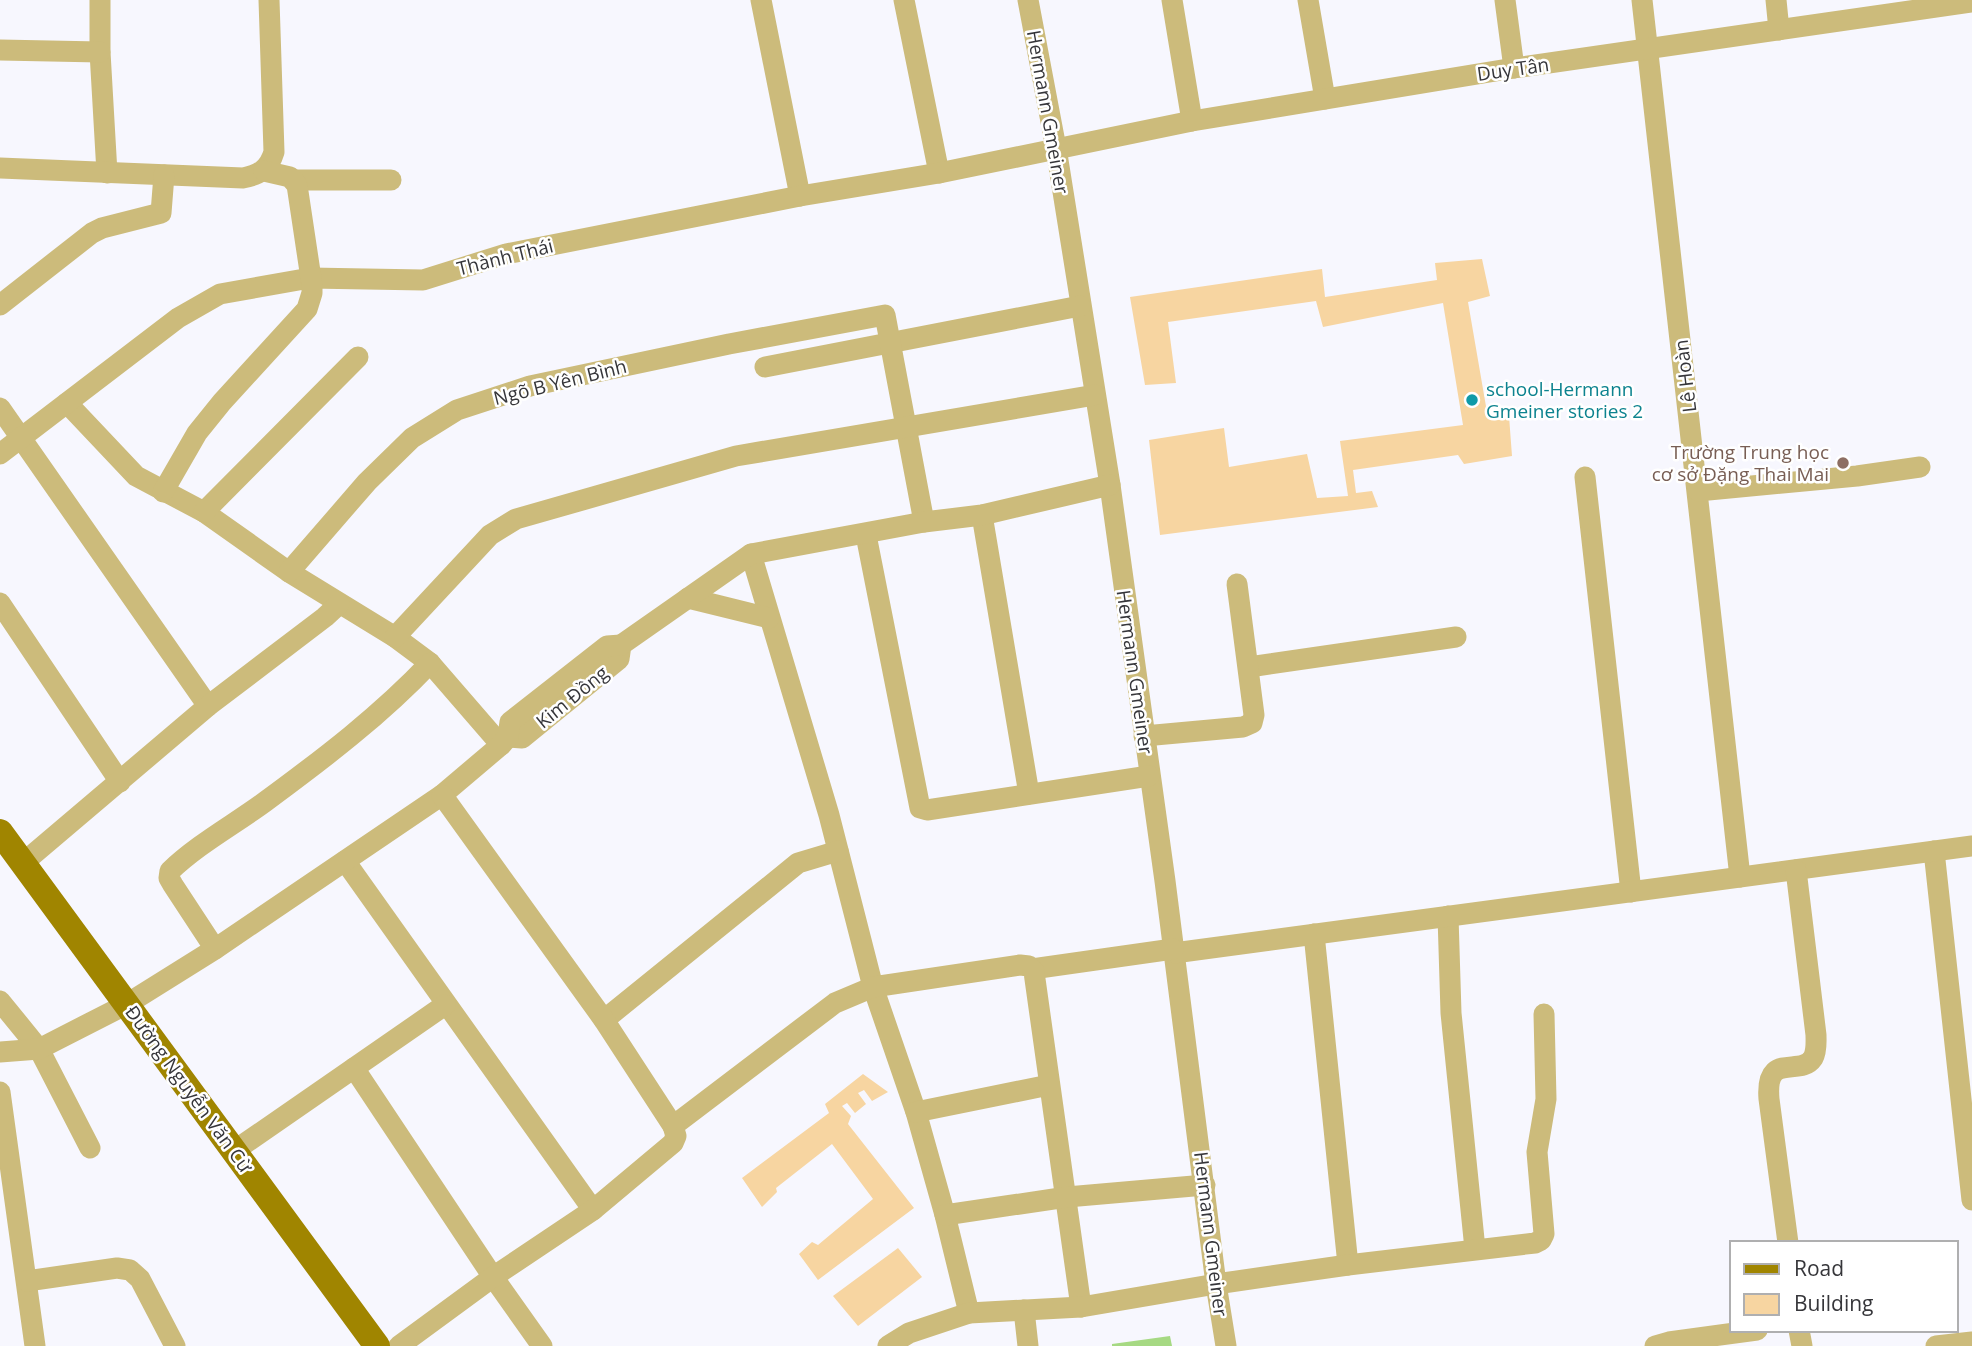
<svg xmlns="http://www.w3.org/2000/svg" width="1972" height="1346" font-family="'Open Sans',sans-serif">
<style>
.pitch{fill:#a6d983}
.building{fill:#f7d5a1}
.lines{fill:none;stroke-linecap:round;stroke-linejoin:round}
.minor{stroke:#ccbb7b;stroke-width:21}
.major{stroke:#a08500;stroke-width:26}
.culture-dot{fill:#0f9aa8;stroke:#fff;stroke-width:2.5}
.education-dot{fill:#8d6e63;stroke:#fff;stroke-width:2.5}
.labels{text-anchor:middle;stroke-width:5;stroke-linejoin:round;paint-order:stroke}
.street-label{font-size:19px;fill:#36363a;stroke:#fff}
.culture-label{font-size:19px;fill:#0d838f;stroke:#fff;text-anchor:start}
.education-label{font-size:19px;fill:#785e54;stroke:#fff;text-anchor:end}
</style>
<rect width="100%" height="100%" fill="#f7f7fe"/>
<!-- pitch -->
<path class="pitch" d="M1170,1336L1172,1346H1112V1344Z"/>
<!-- building -->
<g class="building">
<path d="M1482,259L1490,296L1468,302L1488,418L1509,416L1512,456L1464,464L1458,455L1353,470L1356,493L1372,491L1378,507L1160,535L1149,440L1224,428L1229,467L1307,454L1317,498L1348,496L1340,441L1463,425L1443,303L1323,327L1316,301L1168,322L1176,383L1145,385L1130,297L1322,269L1325,297L1437,280L1435,263Z"/>
<path d="M863,1074L888,1092L872,1101L864,1090L858,1093L866,1104L855,1113L847,1103L842,1106L851,1116L848,1124L914,1208L818,1280L799,1254L812,1242L818,1245L873,1199L832,1144L776,1188L777,1192L762,1207L742,1178L829,1113L825,1104Z"/>
<path d="M898,1248L922,1277L858,1326L833,1296Z"/>
</g>
<g class="lines">
<!-- minor -->
<g class="minor">
<path d="M100,0V52L107,173"/>
<path d="M761,0L800,196"/>
<path d="M904,0L939,173"/>
<path d="M1028,0L1056,148L1110,485L1165,881L1216,1284L1226,1346"/>
<path d="M1172,0L1192,121"/>
<path d="M1308,0L1325,99"/>
<path d="M1505,0L1514,68"/>
<path d="M1642,0L1740,877"/>
<path d="M1776,0L1779,30"/>
<path d="M0,50L100,52"/>
<path d="M0,168L243,178C259,175 269,169 274,152L269,0"/>
<path d="M295,180H391"/>
<path d="M0,305L92,233L102,228L161,213L164,175"/>
<path d="M765,367L1080,306"/>
<path d="M67,403L136,476L204,512L289,572L395,637L430,663L501,745"/>
<path d="M0,408L208,706"/>
<path d="M0,454L178,318L220,294L310,278L423,280L506,254L800,196L939,173L1192,121L1514,68L1972,2"/>
<path d="M1585,477L1631,892"/>
<path d="M1698,491L1857,476L1920,467"/>
<path d="M163,492L197,433L222,402L307,309L312,293V285L297,185L290,177L264,171"/>
<path d="M204,512L358,357"/>
<path d="M982,515L1029,794"/>
<path d="M866,535L920,808L927,810L1149,776"/>
<path d="M751,554L829,815L873,987L916,1112L945,1215L969,1313"/>
<path d="M289,572L367,482L412,438L457,410L530,386L729,344L885,315L924,522"/>
<path d="M688,598L769,618"/>
<path d="M0,603L120,782"/>
<path d="M395,637L490,535L516,519L736,456L1095,395"/>
<path d="M1249,667L1456,637"/>
<path d="M1144,736L1243,727L1252,723L1254,715L1237,584"/>
<path d="M508,737L522,738L619,659L621,645L751,554L924,522L982,515L1110,485"/>
<path d="M1934,851L1972,1200"/>
<path d="M345,861L593,1210"/>
<path d="M23,863L208,706L325,617L339,604"/>
<path d="M1448,916L1451,1013L1475,1249"/>
<path d="M1314,934L1348,1265"/>
<path d="M215,949L173,885L169,878L170,871C198,844 235,824 266,801C323,759 381,715 430,663"/>
<path d="M1174,953L1972,846"/>
<path d="M1032,969L1173,949"/>
<path d="M0,1001L39,1049L90,1148"/>
<path d="M604,1020L798,863L838,851"/>
<path d="M0,1052L39,1049L127,1004L215,949L442,795L501,745L508,737L510,722L607,646L621,645"/>
<path d="M354,1068L493,1277L542,1346"/>
<path d="M0,1092L35,1346"/>
<path d="M916,1112L1049,1085"/>
<path d="M673,1126L835,1003L873,987L1020,965L1029,966L1034,972L1081,1307"/>
<path d="M234,1151L445,1005"/>
<path d="M945,1215L1067,1197L1205,1185"/>
<path d="M1788,1243L1769,1099C1765,1050 1800,1078 1813,1058C1817,1051 1816,1042 1816,1035L1796,870"/>
<path d="M27,1281L117,1268L130,1270L140,1279L175,1346"/>
<path d="M1024,1310L1028,1346"/>
<path d="M1799,1330L1802,1346"/>
<path d="M399,1346L493,1277L593,1210L673,1143L676,1136L673,1126L604,1020L442,795"/>
<path d="M888,1346L909,1333L969,1313L1081,1307L1216,1284L1348,1265L1535,1243L1541,1240L1544,1234L1537,1152L1546,1099L1544,1014"/>
<path d="M1655,1346L1669,1342L1757,1330"/>
<path d="M1936,1346L1972,1342"/>
</g>
<!-- major -->
<path class="major" d="M0,832L377,1346"/>
</g>
<!-- markers -->
<circle class="culture-dot" cx="1472" cy="400" r="7"/>
<circle class="education-dot" cx="1843" cy="463" r="7"/>
<g class="labels">
<!-- street labels -->
<g class="street-label">
<text transform="translate(1513 69) rotate(-8)" y="7">Duy Tân</text>
<text transform="translate(1048 112) rotate(80)" y="7">Hermann Gmeiner</text>
<text transform="translate(505 257) rotate(-14)" y="7">Thành Thái</text>
<text transform="translate(1685 376) rotate(-97)" y="7">Lê Hoàn</text>
<text transform="translate(560 382) rotate(-14)" y="7">Ngõ B Yên Bình</text>
<text transform="translate(1135 672) rotate(82)" y="7">Hermann Gmeiner</text>
<text transform="translate(572 697) rotate(-39)" y="7">Kim Đồng</text>
<text transform="translate(189 1089) rotate(54)" y="7">Đường Nguyễn Văn Cừ</text>
<text transform="translate(1211 1234) rotate(83)" y="7">Hermann Gmeiner</text>
</g>
<!-- culture labels -->
<g class="culture-label">
<text x="1486" y="396">school-Hermann<tspan x="1486" dy="22">Gmeiner stories 2</tspan></text>
</g>
<!-- education labels -->
<g class="education-label">
<text x="1829" y="459">Trường Trung học<tspan x="1829" dy="22">cơ sở Đặng Thai Mai</tspan></text>
</g>
</g>
<!-- legend -->
<rect x="1730" y="1241" width="228" height="91" fill="#ffffff" stroke="#afafb0" stroke-width="2"/>
<rect x="1744" y="1264" width="35" height="10" fill="#a08500" stroke="#afafb0" stroke-width="2"/>
<text x="1794" y="1276" font-size="21" fill="#36363a">Road</text>
<rect x="1744" y="1294" width="35" height="21" fill="#f7d5a1" stroke="#afafb0" stroke-width="2"/>
<text x="1794" y="1311" font-size="21" fill="#36363a">Building</text>
</svg>
